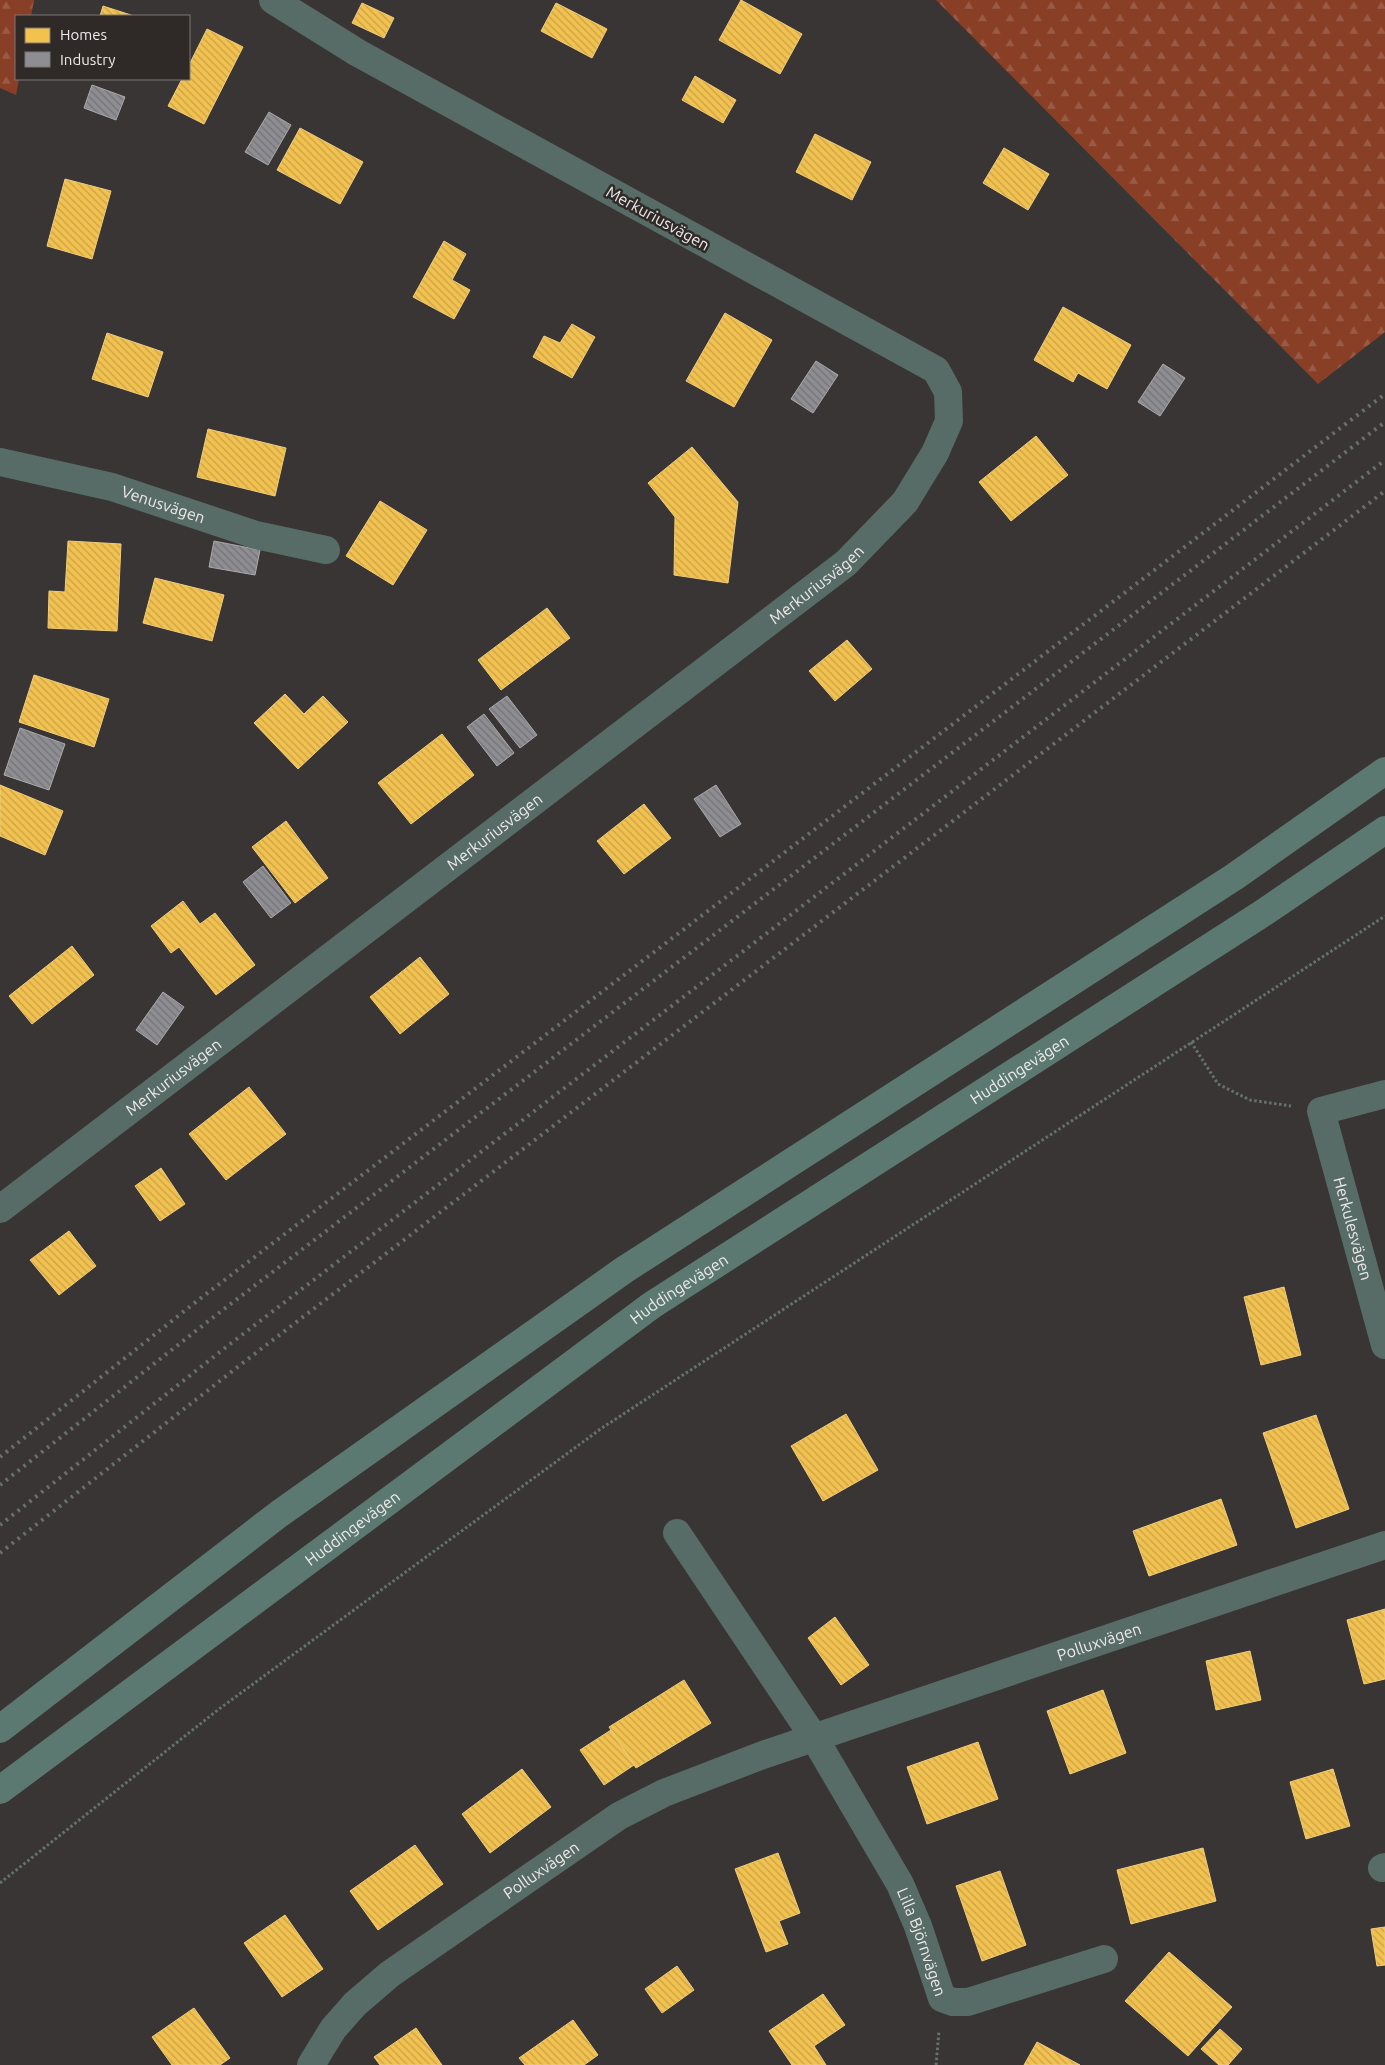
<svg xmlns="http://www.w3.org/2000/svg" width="1385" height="2065" font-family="Ubuntu,sans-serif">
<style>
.forest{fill:url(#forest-firs)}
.homes{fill:url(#homes-back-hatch);stroke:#f1cd7c}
.industry{fill:url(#industry-back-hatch);stroke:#aaa9ac}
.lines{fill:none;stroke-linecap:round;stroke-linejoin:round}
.path{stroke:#66726f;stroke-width:3;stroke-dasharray:2.5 2.5;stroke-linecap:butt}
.minor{stroke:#576c66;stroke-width:28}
.major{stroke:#5b7971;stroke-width:28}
.rail{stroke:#68706e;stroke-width:4;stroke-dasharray:2.5 5;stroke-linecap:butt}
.labels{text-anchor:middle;stroke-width:5;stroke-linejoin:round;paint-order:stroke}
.street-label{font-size:16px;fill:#eeeae9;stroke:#2f2a28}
</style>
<defs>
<pattern id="forest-firs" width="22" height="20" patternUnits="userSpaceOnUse" patternTransform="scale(1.25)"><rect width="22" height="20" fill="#893f26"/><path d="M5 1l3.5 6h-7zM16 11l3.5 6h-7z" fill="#9a5b46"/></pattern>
<pattern id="homes-back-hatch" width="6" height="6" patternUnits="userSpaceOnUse" patternTransform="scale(1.25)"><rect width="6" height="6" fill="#f2c14e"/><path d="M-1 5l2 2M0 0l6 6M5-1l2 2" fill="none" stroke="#c7a24c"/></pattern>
<pattern id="industry-back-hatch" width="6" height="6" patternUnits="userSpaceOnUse" patternTransform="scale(1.25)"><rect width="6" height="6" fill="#8d8d92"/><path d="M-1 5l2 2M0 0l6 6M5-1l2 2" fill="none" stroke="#747477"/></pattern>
</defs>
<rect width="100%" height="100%" fill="#383534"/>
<!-- forest -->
<g class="forest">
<path d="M0,0H34L31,16H16V79H19L16,95L0,88Z"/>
<path d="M936,0H1385V332L1318,384Z"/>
</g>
<!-- homes -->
<g class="homes">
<path d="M741,0L802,34L780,74L719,40Z"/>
<path d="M362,3L394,18L384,38L352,23Z"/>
<path d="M556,3L607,29L592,58L541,31Z"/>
<path d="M103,6L134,16H100Z"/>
<path d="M207,29L243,47L204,124L168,106L182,79H189V65Z"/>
<path d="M695,76L736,100L723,123L682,100Z"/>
<path d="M300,128L363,162L340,204L277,170Z"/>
<path d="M815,134L871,162L852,200L796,172Z"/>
<path d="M1004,148L1049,174L1028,210L983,183Z"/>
<path d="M65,179L111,191L92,259L47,246Z"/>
<path d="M444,241L466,254L452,280L470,290L454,319L413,297Z"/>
<path d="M1063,307L1131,345L1107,389L1078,373L1073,382L1034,360Z"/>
<path d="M725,313L772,340L734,407L686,381Z"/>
<path d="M572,324L595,337L572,378L533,357L544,336L560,343Z"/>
<path d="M107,333L163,352L148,397L92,379Z"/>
<path d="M208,429L286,448L275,496L197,477Z"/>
<path d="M1036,436L1068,475L1011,521L979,482Z"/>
<path d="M692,447L738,502L728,583L674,575L675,517L648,483Z"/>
<path d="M380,501L427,530L393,585L346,556Z"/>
<path d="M68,541L121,544L117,631L48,628L49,591L65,592Z"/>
<path d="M155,578L224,595L212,641L143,623Z"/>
<path d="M547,608L570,638L501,690L478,660Z"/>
<path d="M847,640L872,669L835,701L809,671Z"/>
<path d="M34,675L109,699L94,747L19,722Z"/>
<path d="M285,694L304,714L323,696L348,722L298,769L254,723Z"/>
<path d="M442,734L474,775L411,824L378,783Z"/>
<path d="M0,785L63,811L45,855L0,836Z"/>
<path d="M644,804L671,838L624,874L597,841Z"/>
<path d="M286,821L328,878L295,903L252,847Z"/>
<path d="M183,901L200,924L215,913L255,965L216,995L179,947L171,953L151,926Z"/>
<path d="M72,946L94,975L32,1024L9,996Z"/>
<path d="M420,957L449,994L400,1034L370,997Z"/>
<path d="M249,1087L286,1134L226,1180L189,1134Z"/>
<path d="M161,1168L185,1204L160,1221L135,1186Z"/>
<path d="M69,1231L96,1266L59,1295L30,1260Z"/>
<path d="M1284,1287L1301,1355L1261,1365L1244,1297Z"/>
<path d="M846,1414L878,1470L823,1501L791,1446Z"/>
<path d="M1316,1415L1349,1509L1296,1528L1263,1433Z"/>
<path d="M1221,1499L1237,1545L1149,1576L1133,1531Z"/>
<path d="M1385,1609V1679L1364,1684L1347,1620Z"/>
<path d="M835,1617L869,1665L841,1685L808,1638Z"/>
<path d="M1250,1651L1261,1700L1216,1710L1206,1661Z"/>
<path d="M684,1680L711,1723L636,1768L609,1727Z"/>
<path d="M1103,1690L1126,1753L1070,1774L1047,1711Z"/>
<path d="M611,1730L634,1765L604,1785L580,1750Z"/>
<path d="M978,1742L998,1799L927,1824L907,1767Z"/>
<path d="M522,1769L551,1807L490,1853L462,1814Z"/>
<path d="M1333,1769L1350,1826L1306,1839L1290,1782Z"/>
<path d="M415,1845L443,1884L378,1930L350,1891Z"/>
<path d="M1203,1848L1216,1901L1131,1924L1117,1870Z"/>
<path d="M778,1853L800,1913L779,1921L788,1944L766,1952L735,1869Z"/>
<path d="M1000,1871L1026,1945L982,1961L956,1886Z"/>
<path d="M285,1915L323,1969L282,1997L244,1943Z"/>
<path d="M1385,1927V1965L1377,1966L1371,1929Z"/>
<path d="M1169,1952L1232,2007L1188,2056L1125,2001Z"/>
<path d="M677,1966L694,1990L662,2013L645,1989Z"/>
<path d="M823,1994L845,2025L814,2046L826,2065H792L769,2031Z"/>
<path d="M194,2008L230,2058L220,2065H172L152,2037Z"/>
<path d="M573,2020L598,2055L584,2065H525L519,2058Z"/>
<path d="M416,2028L442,2065H380L374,2057Z"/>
<path d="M1220,2029L1242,2049L1228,2065H1219L1201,2049Z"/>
<path d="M1037,2042L1080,2065H1024Z"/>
</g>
<!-- industry -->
<g class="industry">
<path d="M92,85L125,97L116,120L84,108Z"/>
<path d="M269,112L291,125L268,165L245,152Z"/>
<path d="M816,361L838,375L813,413L791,399Z"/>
<path d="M1163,364L1185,378L1160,416L1138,402Z"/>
<path d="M214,541L260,550L255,575L209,567Z"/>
<path d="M507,696L537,735L520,748L489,709Z"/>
<path d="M484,714L514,753L497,766L467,727Z"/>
<path d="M20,728L65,744L49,790L4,775Z"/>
<path d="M716,785L741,824L720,837L694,799Z"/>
<path d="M263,866L291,903L271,918L243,882Z"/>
<path d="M163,992L184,1007L157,1045L136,1030Z"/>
</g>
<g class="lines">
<!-- path -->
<g class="path">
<path d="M1191,1042L1218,1084L1250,1100L1291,1106"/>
<path d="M0,1883L219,1709L602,1428L1385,916"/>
<path d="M936,2065L939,2031"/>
</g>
<!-- minor -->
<g class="minor">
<path id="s1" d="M0,462L112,487L256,535L326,550"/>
<path id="s2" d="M1385,1094L1321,1111L1385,1345"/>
<path id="s3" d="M0,1209L846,563L905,502L935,453L949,421L948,392L936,370L358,53L273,0"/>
<path id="s4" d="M677,1533L815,1739L900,1884L918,1926L942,1998L953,2002H968L1104,1959"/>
<path d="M1382,1868L1385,1867"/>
<path id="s5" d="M311,2065L333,2029L355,2004L390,1974L619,1816L664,1793L760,1756L1385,1545"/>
</g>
<!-- major -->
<g class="major">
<path d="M0,1729L279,1514L624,1270L1234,877L1385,771"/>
<path id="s6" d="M0,1790L652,1305L1260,915L1385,830"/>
</g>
<!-- rail -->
<g class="rail">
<path d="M0,1457L197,1301L1385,394"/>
<path d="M0,1485L211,1319L1385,422"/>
<path d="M0,1525L230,1344L1385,460"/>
<path d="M0,1553L244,1362L1385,491"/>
</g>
</g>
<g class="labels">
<!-- street labels -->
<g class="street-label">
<text transform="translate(658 218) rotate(29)" y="6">Merkuriusvägen</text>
<text dy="6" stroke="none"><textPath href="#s1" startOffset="169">Venusvägen</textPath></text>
<text dy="6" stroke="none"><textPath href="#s3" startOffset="1028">Merkuriusvägen</textPath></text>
<text dy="6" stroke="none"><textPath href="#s3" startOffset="622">Merkuriusvägen</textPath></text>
<text dy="6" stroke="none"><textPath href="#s6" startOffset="1249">Huddingevägen</textPath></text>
<text dy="6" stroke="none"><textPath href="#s3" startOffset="218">Merkuriusvägen</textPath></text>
<text dy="6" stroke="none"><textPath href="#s2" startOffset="188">Herkulesvägen</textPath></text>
<text dy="6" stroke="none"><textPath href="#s6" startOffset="844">Huddingevägen</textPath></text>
<text dy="6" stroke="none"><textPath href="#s6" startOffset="439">Huddingevägen</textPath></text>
<text dy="6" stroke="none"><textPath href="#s5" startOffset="911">Polluxvägen</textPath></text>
<text dy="6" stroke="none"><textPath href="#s5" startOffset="305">Polluxvägen</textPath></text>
<text dy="6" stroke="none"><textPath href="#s4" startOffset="478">Lilla Björnvägen</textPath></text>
</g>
</g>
<!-- legend -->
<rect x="15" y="15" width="175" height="65" fill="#2f2a28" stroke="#7b7775"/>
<rect x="25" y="28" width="25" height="15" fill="#f2c14e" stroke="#7b7775"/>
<text x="60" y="40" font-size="15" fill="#eeeae9">Homes</text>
<rect x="25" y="52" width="25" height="15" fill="#8d8d92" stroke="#7b7775"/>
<text x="60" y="65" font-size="15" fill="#eeeae9">Industry</text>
</svg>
